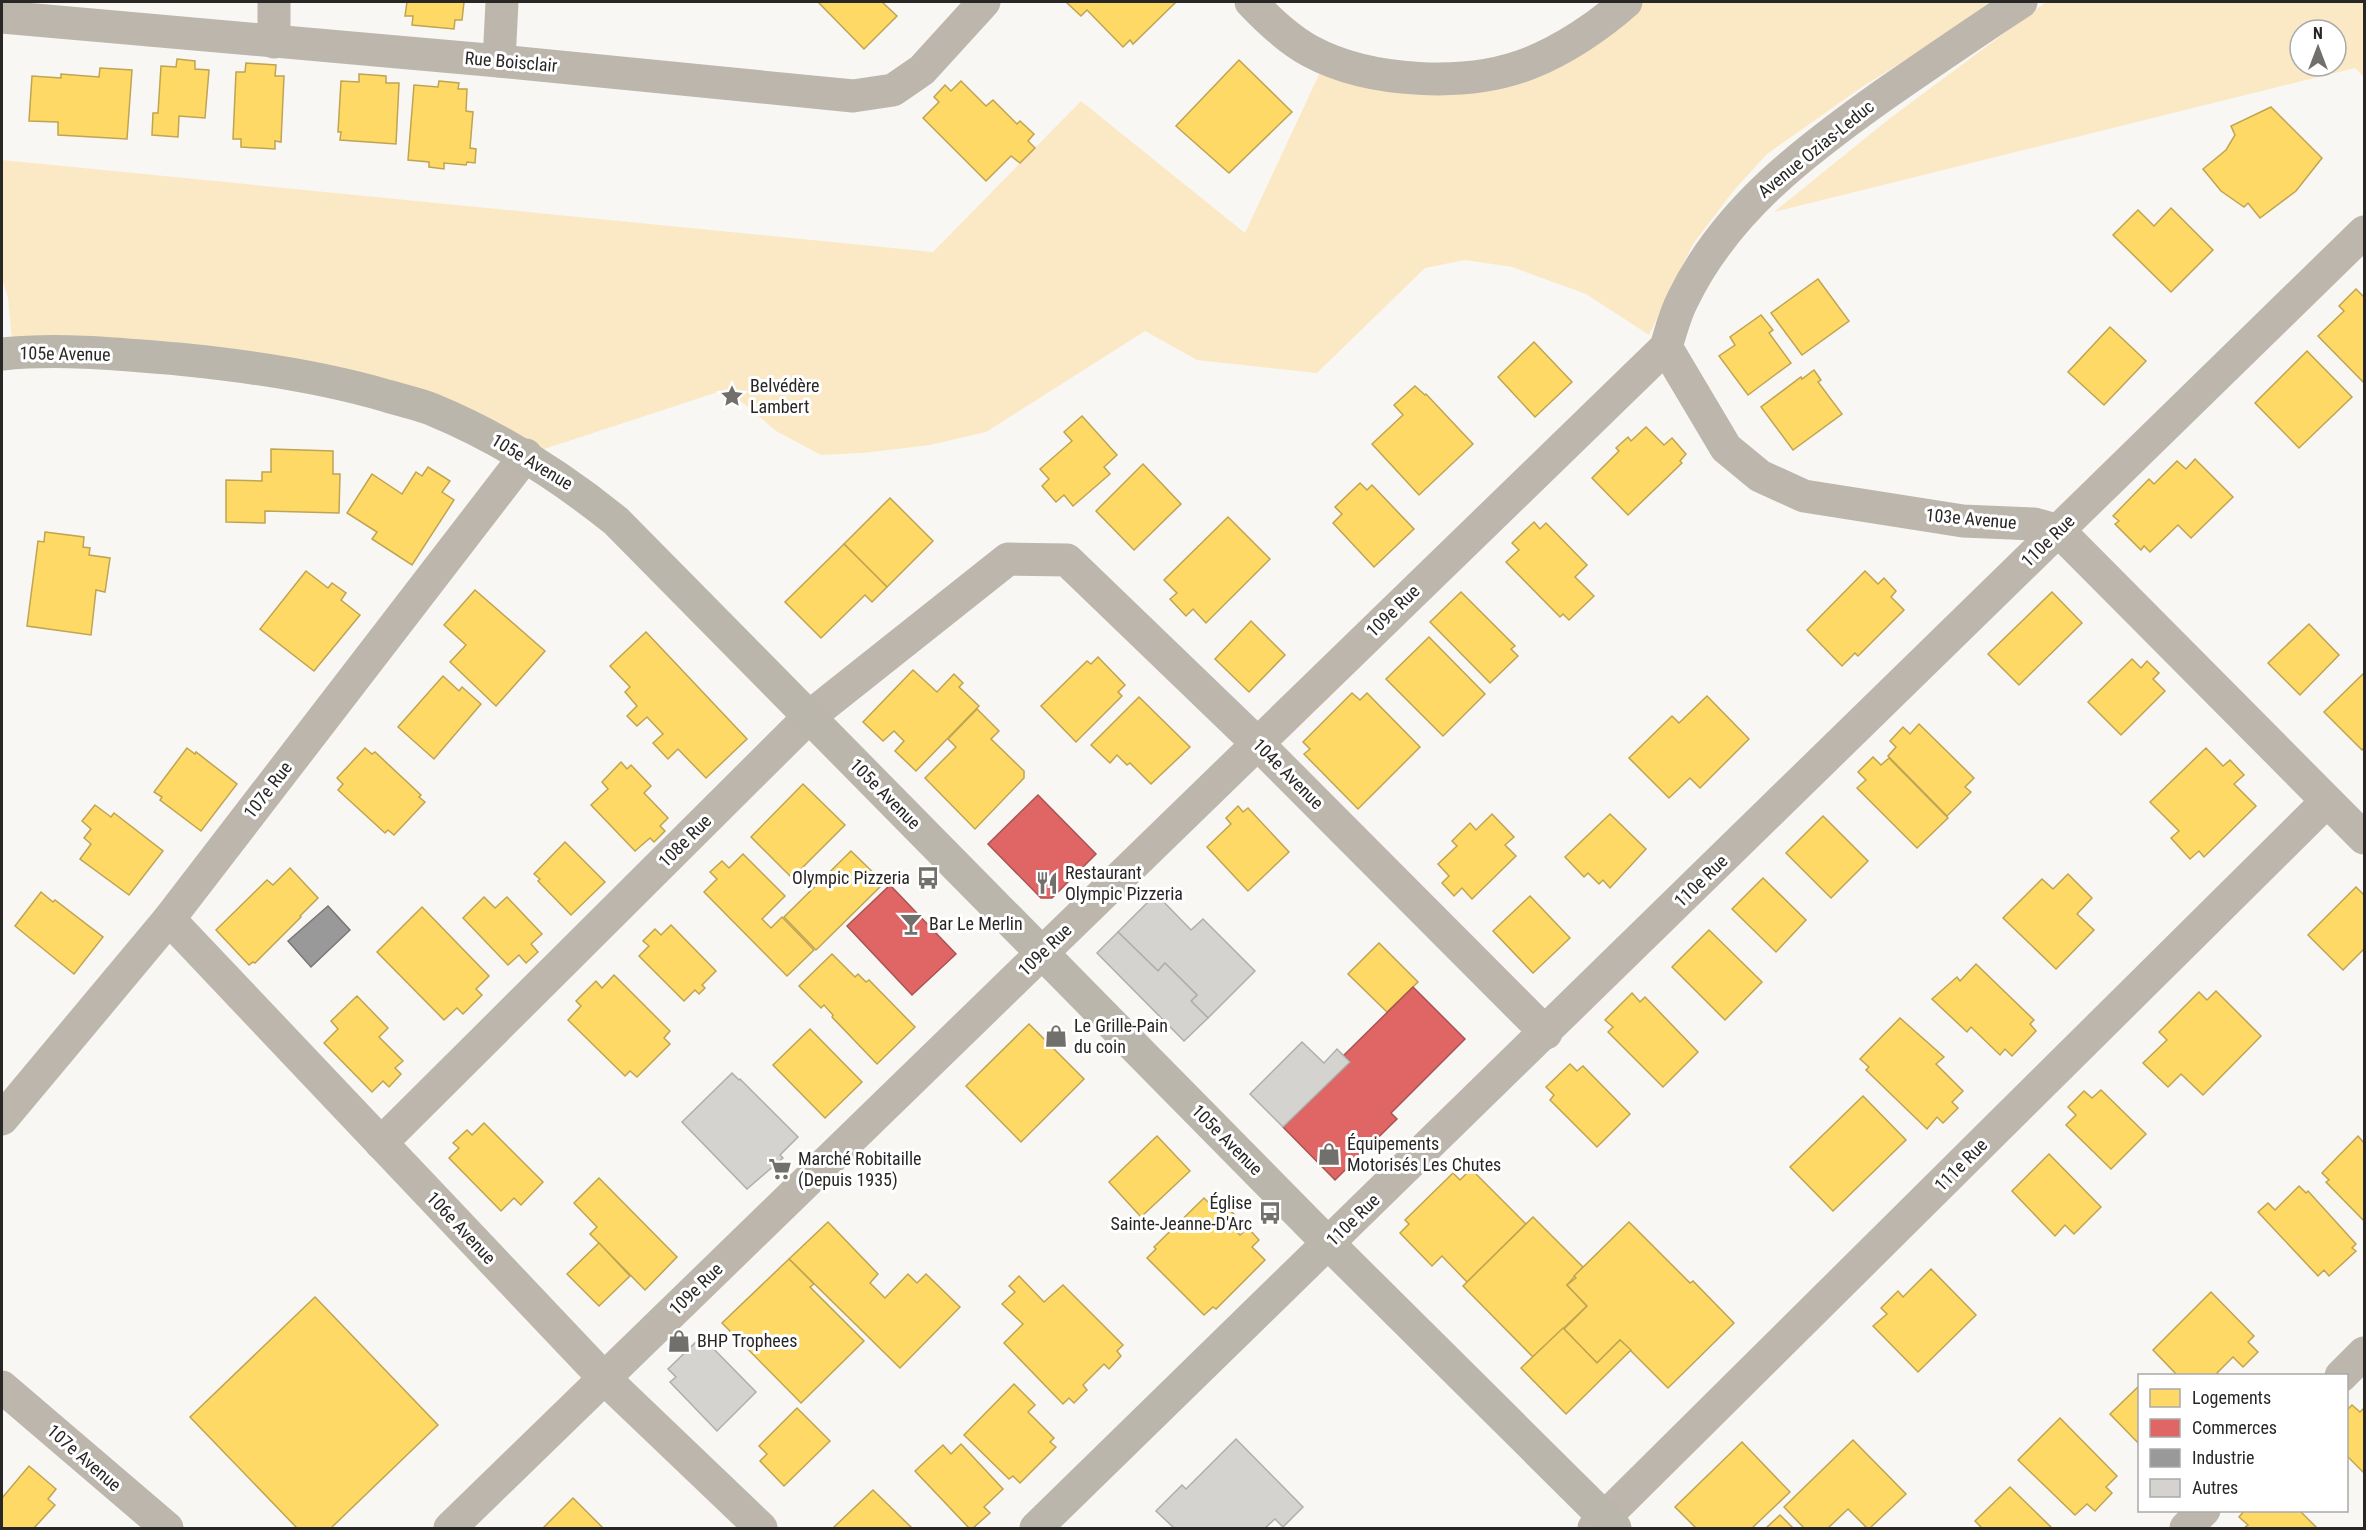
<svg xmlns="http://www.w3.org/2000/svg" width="2366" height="1530" font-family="'Roboto Condensed',sans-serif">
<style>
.green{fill:#fbe9c5;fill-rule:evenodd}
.homes{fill:#ffd966;stroke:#bfa452;stroke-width:1.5}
.shops{fill:#e06666;stroke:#a95352;stroke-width:1.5}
.industry{fill:#999;stroke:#777776;stroke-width:1.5}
.building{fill:#d4d3d0;stroke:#b0aeac;stroke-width:1.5}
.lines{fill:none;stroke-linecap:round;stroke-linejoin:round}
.street{stroke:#bcb6ad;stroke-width:33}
.secondary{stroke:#bbb6ab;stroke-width:33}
.labels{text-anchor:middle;stroke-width:6;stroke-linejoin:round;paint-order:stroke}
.street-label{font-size:18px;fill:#292725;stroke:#fff}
.poi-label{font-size:18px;fill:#292725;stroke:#fff;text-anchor:start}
</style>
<rect width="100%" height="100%" fill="#f9f7f3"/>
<!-- green -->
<g class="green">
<path d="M1642,2H1999L1862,87L1767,154L1735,189L1693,244L1649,335L1586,294L1512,267L1465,260L1425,268L1317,373L1197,360L1145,331L986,432L930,445L863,453L821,455L776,431L743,403L718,392L526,455L378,393L13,352L8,298L2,278V160L933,252L1081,101L1245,233L1323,66L1433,85Z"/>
<path d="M2046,2H2364V77L2355,68L1774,212L1889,119ZM2300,30H2336V66H2300Z"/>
</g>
<!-- homes -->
<g class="homes">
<path d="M407,2H464L462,20H455L454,29L412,25L413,16H405Z"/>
<path d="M818,2H882L897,16L864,49Z"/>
<path d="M1066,2H1176L1133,44L1130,40L1123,47L1087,10L1081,16Z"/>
<path d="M177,59L195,61V69L209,70L205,118L179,116L178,137L152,135L153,113H158L161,66L176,67Z"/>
<path d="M1239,60L1292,112L1229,173L1176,126Z"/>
<path d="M246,63L276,65L275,76H284L281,142L275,141V149L241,147V139H233L236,72H245Z"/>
<path d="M100,68L132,70L127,139L58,135V122L29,121L32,76L61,78V74L99,77Z"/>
<path d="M359,74L386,76V83H399L396,144L340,140L341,132H338L341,81L359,82Z"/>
<path d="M439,81L459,83L458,89H467L466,111L473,112L470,148L476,149L475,163L467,162L466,165L444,163V169L429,167V162L408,160L414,85L438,87Z"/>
<path d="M961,81L986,106L993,100L1017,124L1020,121L1034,134L1028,141L1035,148L1020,163L1011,156L986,181L923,118L939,102L934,97L945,85L951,91Z"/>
<path d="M2271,107L2322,158L2296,191L2260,218L2248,203L2244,207L2221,191L2203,169L2226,150L2235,135L2231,126Z"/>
<path d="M2171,208L2213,250L2171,292L2113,235L2138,210L2154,226Z"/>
<path d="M1818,279L1849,321L1802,355L1771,313Z"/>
<path d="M2356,289L2364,297V383L2318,336L2344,311L2339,306Z"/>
<path d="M1761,315L1773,330L1769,333L1791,363L1748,395L1719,356L1735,345L1730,337Z"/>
<path d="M2110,327L2146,361L2104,405L2068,372Z"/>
<path d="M1534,342L1572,382L1535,417L1498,377Z"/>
<path d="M2307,351L2352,397L2299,448L2255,403Z"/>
<path d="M1814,370L1821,380L1818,382L1842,414L1793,450L1761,407L1801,377L1802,379Z"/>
<path d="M1415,386L1425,395L1426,394L1473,444L1419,495L1372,444L1403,415L1394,405Z"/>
<path d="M1082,416L1117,455L1104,467L1110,474L1073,506L1064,495L1056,502L1042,486L1049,479L1040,469L1072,441L1064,432Z"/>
<path d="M1646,427L1664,445L1672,438L1686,454L1680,461L1682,463L1628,515L1592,478L1619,451L1616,448L1628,437L1631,441Z"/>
<path d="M271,449L333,451V474H340L339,513L265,511V523L226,522V480L262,481V472H271Z"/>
<path d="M2195,459L2233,497L2191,538L2178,525L2150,552L2144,546L2141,550L2115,524L2119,521L2113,516L2149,479L2154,484L2177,461L2186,469Z"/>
<path d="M1143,464L1181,504L1134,550L1096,511Z"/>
<path d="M428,467L450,481L442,492L454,500L412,565L372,539L377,532L347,513L372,474L402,494L416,472L422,476Z"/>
<path d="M1360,483L1367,490L1372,485L1414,529L1374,567L1333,523L1342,514L1335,507Z"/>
<path d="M890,498L933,541L887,587L844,544Z"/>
<path d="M1228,517L1270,559L1206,623L1193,609L1186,616L1170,599L1177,593L1164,580Z"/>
<path d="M1534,522L1540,529L1546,523L1587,565L1575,577L1594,596L1569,620L1563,614L1560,617L1506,562L1519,550L1512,543Z"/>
<path d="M45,532L84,537L83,547L90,548L89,555L110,558L105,592L96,590L91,635L27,626L38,541L44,542Z"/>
<path d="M844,544L887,587L872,602L865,595L821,638L785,602Z"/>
<path d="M306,571L328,588L332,583L346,593L341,600L360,615L314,671L260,629Z"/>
<path d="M1865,571L1878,584L1884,578L1896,591L1891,597L1904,610L1858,656L1855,653L1842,666L1807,630Z"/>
<path d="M475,590L545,651L496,706L450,662L466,645L444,625Z"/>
<path d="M1461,592L1515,646L1511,649L1518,656L1490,683L1430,622Z"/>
<path d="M2052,592L2082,623L2019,685L1988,654Z"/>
<path d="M1251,621L1285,655L1249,692L1215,659Z"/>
<path d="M2309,624L2339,655L2300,695L2268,663Z"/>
<path d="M646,632L747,739L706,778L678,749L668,759L653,743L663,734L647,717L637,726L627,716L637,706L625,692L630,687L610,666Z"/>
<path d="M1429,637L1485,694L1443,736L1386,679Z"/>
<path d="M1098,657L1125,685L1118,692L1122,696L1076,742L1041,706L1087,661L1091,664Z"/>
<path d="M2132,659L2141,668L2147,661L2159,673L2153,679L2165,691L2121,735L2088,702Z"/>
<path d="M913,670L937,692L954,674L963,683L959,687L979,706L916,771L895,751L904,741L894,731L883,741L863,722Z"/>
<path d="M2364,673V748L2362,750L2324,712Z"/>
<path d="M443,676L459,691L462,687L481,704L434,759L398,727Z"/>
<path d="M1352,693L1360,700L1367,693L1420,747L1358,809L1304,754L1310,749L1303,742Z"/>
<path d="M1707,696L1749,739L1700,788L1690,778L1669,798L1629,758L1672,716L1679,723Z"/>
<path d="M1139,697L1190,747L1151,784L1130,763L1127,765L1117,755L1110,763L1091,745Z"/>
<path d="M977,709L999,731L991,739L1024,771V778L975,829L925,778L956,747L948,739Z"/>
<path d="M1919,724L1974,778L1965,787L1971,792L1947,816L1888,756L1896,747L1890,741L1903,727L1910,734Z"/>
<path d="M187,748L195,754L196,752L237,784L201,831L160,800L162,797L154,792Z"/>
<path d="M365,748L372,754L375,752L421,795L419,797L425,802L394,835L388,830L385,833L338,790L343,784L337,778Z"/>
<path d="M2206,748L2223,766L2230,760L2244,775L2234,784L2256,806L2204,857L2199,851L2190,859L2171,838L2179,831L2150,802Z"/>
<path d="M1873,757L1881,765L1889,758L1948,818L1917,848L1857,788L1866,780L1858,772Z"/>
<path d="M621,762L627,769L631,765L651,786L644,793L668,818L660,826L665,831L654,842L650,838L635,851L591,805L608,789L602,782Z"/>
<path d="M803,784L845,825L792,878L751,837Z"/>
<path d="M95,805L111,817L114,813L163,851L129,895L80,859L91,844L84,838L91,829L82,821Z"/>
<path d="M1238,806L1243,812L1248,808L1289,852L1248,891L1207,847L1231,824L1226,818Z"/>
<path d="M1492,814L1514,837L1505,845L1516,856L1472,899L1462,888L1454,896L1442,883L1449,876L1438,864L1457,846L1452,841L1470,823L1476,830Z"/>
<path d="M1610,814L1646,849L1610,888L1603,880L1599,884L1588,873L1584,877L1565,857Z"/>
<path d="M1823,816L1868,861L1831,898L1786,853Z"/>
<path d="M565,842L605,882L571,915L538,881L540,879L534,874Z"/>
<path d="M851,851L884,883L816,950L784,917Z"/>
<path d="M743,854L785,896L762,919L771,928L782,917L814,950L787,976L704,892L717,879L710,872L722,861L729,868Z"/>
<path d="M290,868L318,898L300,916L301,917L255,963L253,962L249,965L216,930L267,880L273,885Z"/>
<path d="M2068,874L2092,898L2077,914L2094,930L2056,969L2003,918L2042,879L2053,889Z"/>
<path d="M1763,878L1806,920L1776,952L1732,909Z"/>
<path d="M2356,887L2364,895V949L2343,970L2308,935Z"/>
<path d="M41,892L53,902L55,900L103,937L74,974L15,926Z"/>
<path d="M1530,896L1570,938L1533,973L1493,931Z"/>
<path d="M484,897L495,908L507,897L542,934L531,944L538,952L526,963L519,955L508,965L463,918Z"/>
<path d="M422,907L489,976L476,989L482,995L463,1014L457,1008L444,1020L377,952Z"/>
<path d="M671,925L716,971L702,985L705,988L699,994L695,990L684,1001L639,956L649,946L643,941L655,929L661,935Z"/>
<path d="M1709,930L1762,982L1725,1020L1672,967Z"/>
<path d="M1379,943L1418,982L1387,1012L1348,974Z"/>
<path d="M832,954L855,977L858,974L866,982L869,980L915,1027L877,1064L832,1017L833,1015L824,1005L821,1008L799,986Z"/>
<path d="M1976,964L2034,1020L2030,1024L2036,1031L2012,1056L2005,1049L2000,1055L1971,1027L1967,1032L1932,999L1957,977L1960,981Z"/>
<path d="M614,975L670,1031L664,1038L670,1044L637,1077L630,1071L625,1076L568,1020L581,1006L576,1001L596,981L602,988Z"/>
<path d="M2216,991L2261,1036L2203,1095L2181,1074L2168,1087L2143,1063L2167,1040L2159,1032L2199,992L2207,1000Z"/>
<path d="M1632,993L1640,1002L1645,997L1698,1052L1663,1087L1608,1032L1613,1027L1605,1020Z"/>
<path d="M357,996L388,1028L379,1037L403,1061L395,1068L401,1074L389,1087L383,1081L372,1092L324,1043L338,1029L331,1021Z"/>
<path d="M1900,1018L1944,1057L1936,1064L1963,1091L1952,1102L1958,1108L1943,1123L1937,1117L1927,1129L1866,1070L1869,1067L1860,1059Z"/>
<path d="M1029,1024L1084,1079L1021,1142L966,1086Z"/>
<path d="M810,1029L862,1082L825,1118L773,1065Z"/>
<path d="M1570,1064L1577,1071L1583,1066L1630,1114L1597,1147L1550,1100L1554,1095L1546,1087Z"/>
<path d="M2101,1090L2146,1134L2111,1169L2066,1125L2076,1115L2068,1107L2084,1091L2092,1098Z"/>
<path d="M1863,1096L1906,1140L1833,1211L1790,1167Z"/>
<path d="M484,1123L543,1182L521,1205L514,1198L501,1211L449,1158L459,1148L453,1143L467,1130L472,1135Z"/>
<path d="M1157,1136L1190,1171L1141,1217L1109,1182Z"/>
<path d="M2358,1136L2364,1143V1221L2326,1182L2329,1180L2322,1173Z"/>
<path d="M2049,1154L2101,1207L2074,1234L2065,1225L2055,1236L2012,1191Z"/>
<path d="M1471,1169L1526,1224L1467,1282L1442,1256L1432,1266L1400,1233L1409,1224L1405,1220L1453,1173L1460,1180Z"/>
<path d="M599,1178L677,1257L645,1290L590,1234L597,1227L574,1203Z"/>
<path d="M2299,1186L2306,1193L2308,1191L2356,1244L2352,1248L2356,1251L2329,1276L2324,1270L2318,1276L2258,1212L2268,1203L2275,1210Z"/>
<path d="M1204,1198L1217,1211L1223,1204L1235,1215L1227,1222L1240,1235L1248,1228L1259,1240L1252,1247L1265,1260L1216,1309L1213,1307L1204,1315L1147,1258L1156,1249L1154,1247Z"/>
<path d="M1533,1217L1583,1267L1567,1285L1587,1306L1533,1357L1463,1286Z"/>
<path d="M828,1222L878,1274L870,1283L885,1298L908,1274L917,1283L926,1274L960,1307L900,1368L789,1259Z"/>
<path d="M1629,1222L1690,1283L1693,1281L1734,1323L1668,1388L1620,1340L1597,1363L1564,1329L1587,1306L1567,1285L1576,1278L1574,1276Z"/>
<path d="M599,1243L630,1276L599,1306L567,1274Z"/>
<path d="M789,1259L814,1284L810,1287L864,1341L801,1403L722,1323Z"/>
<path d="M1931,1269L1976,1315L1918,1372L1873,1326L1887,1314L1881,1308L1898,1291L1903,1297Z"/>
<path d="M1019,1276L1044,1302L1063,1285L1123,1345L1117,1351L1121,1356L1109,1369L1104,1364L1083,1385L1087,1390L1074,1403L1069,1398L1063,1404L1004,1343L1023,1324L1002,1304L1015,1292L1009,1286Z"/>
<path d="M2211,1292L2254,1336L2248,1342L2258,1352L2243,1367L2233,1357L2217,1373L2220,1376H2178L2153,1350Z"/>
<path d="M315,1297L438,1425L331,1528H297L190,1417Z"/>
<path d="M1563,1328L1597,1363L1620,1340L1631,1350L1566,1414L1521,1368Z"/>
<path d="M1014,1384L1035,1405L1028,1412L1054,1438L1050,1442L1056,1447L1020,1483L1013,1476L1009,1479L964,1435Z"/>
<path d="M2140,1385V1445L2110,1414Z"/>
<path d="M2352,1405L2360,1412L2364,1408V1473L2346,1455V1411Z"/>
<path d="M797,1408L830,1441L784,1486L760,1461L767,1454L759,1446Z"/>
<path d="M2060,1418L2117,1476L2106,1487L2112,1493L2095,1511L2087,1504L2075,1515L2018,1460Z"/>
<path d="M1853,1440L1906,1494L1870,1528H1867L1848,1509L1828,1528H1804L1784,1507Z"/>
<path d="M1742,1442L1790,1492L1752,1528H1696L1675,1507Z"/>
<path d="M961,1444L1003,1489L984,1507L990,1513L973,1528H969L915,1471L943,1445L951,1454Z"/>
<path d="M29,1466L56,1489L48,1499L55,1505L34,1528H2V1498Z"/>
<path d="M2010,1487L2052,1528H1982L1975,1521Z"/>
<path d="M873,1490L912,1528H833Z"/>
<path d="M573,1498L603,1528H543Z"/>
<path d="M2245,1510H2299L2317,1528H2244L2248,1525L2239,1517Z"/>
<path d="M1780,1515L1793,1528H1766Z"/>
</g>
<!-- shops -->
<g class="shops">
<path d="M1038,795L1096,854L1052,898H1041L988,844Z"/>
<path d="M890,885L956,954L912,995L847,926Z"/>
<path d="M1413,987L1465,1039L1391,1113L1397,1119L1335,1180L1283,1127L1350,1062L1344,1055Z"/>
</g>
<!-- industry -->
<path class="industry" d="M328,906L350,930L311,967L288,941Z"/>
<!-- building -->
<g class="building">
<path d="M1156,894L1191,930L1203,919L1255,971L1208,1018L1191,1001L1197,995L1165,963L1158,971L1118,932Z"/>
<path d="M1118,932L1158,971L1165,963L1197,995L1191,1001L1208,1018L1184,1041L1097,953Z"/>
<path d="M1302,1042L1324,1063L1337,1049L1350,1062L1283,1127L1250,1094Z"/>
<path d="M732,1073L739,1080L740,1079L798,1137L780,1155L783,1158L747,1189L682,1122Z"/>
<path d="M699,1339L701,1342L704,1339L756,1392L717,1431L670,1382L676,1377L668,1369Z"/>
<path d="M1236,1439L1303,1507L1283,1527L1275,1519L1265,1528H1174L1156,1511L1182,1485L1186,1489Z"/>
</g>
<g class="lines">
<!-- street -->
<g class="street">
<path d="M274,2V42"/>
<path d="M1251,2C1268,20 1288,39 1310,51C1369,83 1468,88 1530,63C1563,50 1599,26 1626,2"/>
<path d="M2,17L499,61L853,96L893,90L922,70L984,2"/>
<path d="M499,61L502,2"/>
<path d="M1666,347L1726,448L1760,476L1804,496L1963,521L2034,524L2059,531L2364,838"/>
<path d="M169,919L604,1378L761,1528"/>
<path d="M2,1119L169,919L526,455"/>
<path d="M381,1143L809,717L1008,559L1067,560L1257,743L1546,1033"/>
<path d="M1328,1243L2364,232"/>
<path d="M2341,1376L2364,1353"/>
<path d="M2,1387L167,1528"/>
<path d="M450,1528L1666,347C1671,331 1675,314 1683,299C1726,210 1806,150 1885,94C1930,63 1975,32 2021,2"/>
<path d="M1594,1528L2327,801"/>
<path d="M2186,1528L2204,1510"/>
</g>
<!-- secondary -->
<g class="secondary">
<path d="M2,354C59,348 120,354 178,359C249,366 319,376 387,396C402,400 417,404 431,409C499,437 559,475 616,521L1328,1243L1615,1528"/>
<path d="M1036,1528L1328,1243"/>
</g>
</g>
<!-- icons -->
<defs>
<g id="sight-bare" transform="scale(1.8)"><path d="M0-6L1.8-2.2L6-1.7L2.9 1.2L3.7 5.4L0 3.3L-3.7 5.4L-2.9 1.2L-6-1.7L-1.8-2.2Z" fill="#72706d" stroke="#fff" stroke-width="2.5" paint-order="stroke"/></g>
<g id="bus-bare" transform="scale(1.8)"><path d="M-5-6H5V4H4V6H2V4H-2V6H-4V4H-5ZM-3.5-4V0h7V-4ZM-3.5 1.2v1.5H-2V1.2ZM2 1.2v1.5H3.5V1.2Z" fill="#72706d" stroke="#fff" stroke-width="2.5" paint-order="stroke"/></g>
<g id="restaurant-bare" transform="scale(1.8)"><path d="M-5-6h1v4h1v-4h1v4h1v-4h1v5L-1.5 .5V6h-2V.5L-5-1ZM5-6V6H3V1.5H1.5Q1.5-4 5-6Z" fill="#72706d" stroke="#fff" stroke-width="2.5" paint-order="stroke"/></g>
<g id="bar-bare" transform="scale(1.8)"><path d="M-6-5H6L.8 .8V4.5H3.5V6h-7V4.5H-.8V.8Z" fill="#72706d" stroke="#fff" stroke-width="2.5" paint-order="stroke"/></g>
<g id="shop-bare" transform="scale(1.8)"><path d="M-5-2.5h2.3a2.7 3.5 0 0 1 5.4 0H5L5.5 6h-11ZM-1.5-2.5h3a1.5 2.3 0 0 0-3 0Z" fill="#72706d" stroke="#fff" stroke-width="2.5" paint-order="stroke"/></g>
<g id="supermarket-bare" transform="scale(1.8)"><path d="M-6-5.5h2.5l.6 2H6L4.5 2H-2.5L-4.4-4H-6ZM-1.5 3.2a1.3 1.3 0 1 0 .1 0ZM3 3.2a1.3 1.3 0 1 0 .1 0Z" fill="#72706d" stroke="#fff" stroke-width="2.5" paint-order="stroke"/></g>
</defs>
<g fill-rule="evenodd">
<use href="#sight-bare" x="732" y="396"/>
<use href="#bus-bare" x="928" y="878"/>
<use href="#restaurant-bare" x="1047" y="883"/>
<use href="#bar-bare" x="911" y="924"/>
<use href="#shop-bare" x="1056" y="1036"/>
<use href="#shop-bare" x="1329" y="1154"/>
<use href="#supermarket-bare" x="780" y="1169"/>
<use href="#bus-bare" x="1270" y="1213"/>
<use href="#shop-bare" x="679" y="1341"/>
</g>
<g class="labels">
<!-- street labels -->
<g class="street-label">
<text transform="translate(511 62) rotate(5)" y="6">Rue Boisclair</text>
<text transform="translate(1816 149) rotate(-39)" y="6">Avenue Ozias-Leduc</text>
<text transform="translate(65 354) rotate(1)" y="6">105e Avenue</text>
<text transform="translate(532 462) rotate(31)" y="6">105e Avenue</text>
<text transform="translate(1971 519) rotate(5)" y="6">103e Avenue</text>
<text transform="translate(2048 541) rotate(-44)" y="6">110e Rue</text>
<text transform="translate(1393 611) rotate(-44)" y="6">109e Rue</text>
<text transform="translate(1288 774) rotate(45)" y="6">104e Avenue</text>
<text transform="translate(268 790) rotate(-52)" y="6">107e Rue</text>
<text transform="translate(885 794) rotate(45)" y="6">105e Avenue</text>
<text transform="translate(685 841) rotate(-45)" y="6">108e Rue</text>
<text transform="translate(1701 881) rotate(-44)" y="6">110e Rue</text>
<text transform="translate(1045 950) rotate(-44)" y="6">109e Rue</text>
<text transform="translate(1227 1140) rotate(45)" y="6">105e Avenue</text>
<text transform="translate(1961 1165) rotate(-45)" y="6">111e Rue</text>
<text transform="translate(1353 1220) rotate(-44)" y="6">110e Rue</text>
<text transform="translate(461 1228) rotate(47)" y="6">106e Avenue</text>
<text transform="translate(696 1289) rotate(-44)" y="6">109e Rue</text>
<text transform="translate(84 1458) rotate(41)" y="6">107e Avenue</text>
</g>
<!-- poi labels -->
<g class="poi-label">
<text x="750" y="392">Belvédère<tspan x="750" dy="21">Lambert</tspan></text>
<text x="1065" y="879">Restaurant<tspan x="1065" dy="21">Olympic Pizzeria</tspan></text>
<text x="910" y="884" text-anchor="end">Olympic Pizzeria</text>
<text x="929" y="930">Bar Le Merlin</text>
<text x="1074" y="1032">Le Grille-Pain<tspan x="1074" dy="21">du coin</tspan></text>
<text x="1347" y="1150">Équipements<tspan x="1347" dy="21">Motorisés Les Chutes</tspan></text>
<text x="798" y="1165">Marché Robitaille<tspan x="798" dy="21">(Depuis 1935)</tspan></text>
<text x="1252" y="1209" text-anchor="end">Église<tspan x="1252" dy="21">Sainte-Jeanne-D'Arc</tspan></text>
<text x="697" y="1347">BHP Trophees</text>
</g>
</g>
<!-- border -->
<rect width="2366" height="1530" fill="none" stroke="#292725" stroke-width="6"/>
<!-- legend -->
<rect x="2138" y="1374" width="210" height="138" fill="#ffffff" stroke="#a9a9a8" stroke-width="1.5"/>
<rect x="2150" y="1389" width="30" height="18" fill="#ffd966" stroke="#a9a9a8" stroke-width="1.5"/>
<text x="2192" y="1404" font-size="18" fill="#292725">Logements</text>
<rect x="2150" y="1419" width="30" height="18" fill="#e06666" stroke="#a9a9a8" stroke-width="1.5"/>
<text x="2192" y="1434" font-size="18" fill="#292725">Commerces</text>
<rect x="2150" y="1449" width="30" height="18" fill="#999999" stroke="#a9a9a8" stroke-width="1.5"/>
<text x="2192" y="1464" font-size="18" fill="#292725">Industrie</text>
<rect x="2150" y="1479" width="30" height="18" fill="#d4d3d0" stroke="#a9a9a8" stroke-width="1.5"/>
<text x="2192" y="1494" font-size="18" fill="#292725">Autres</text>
<!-- north arrow -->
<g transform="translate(2318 48)"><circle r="28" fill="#ffffff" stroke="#a9a9a8" stroke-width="1.5"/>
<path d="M0-4.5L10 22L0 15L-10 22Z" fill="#72706d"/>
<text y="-9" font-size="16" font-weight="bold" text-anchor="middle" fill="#292725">N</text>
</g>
</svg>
